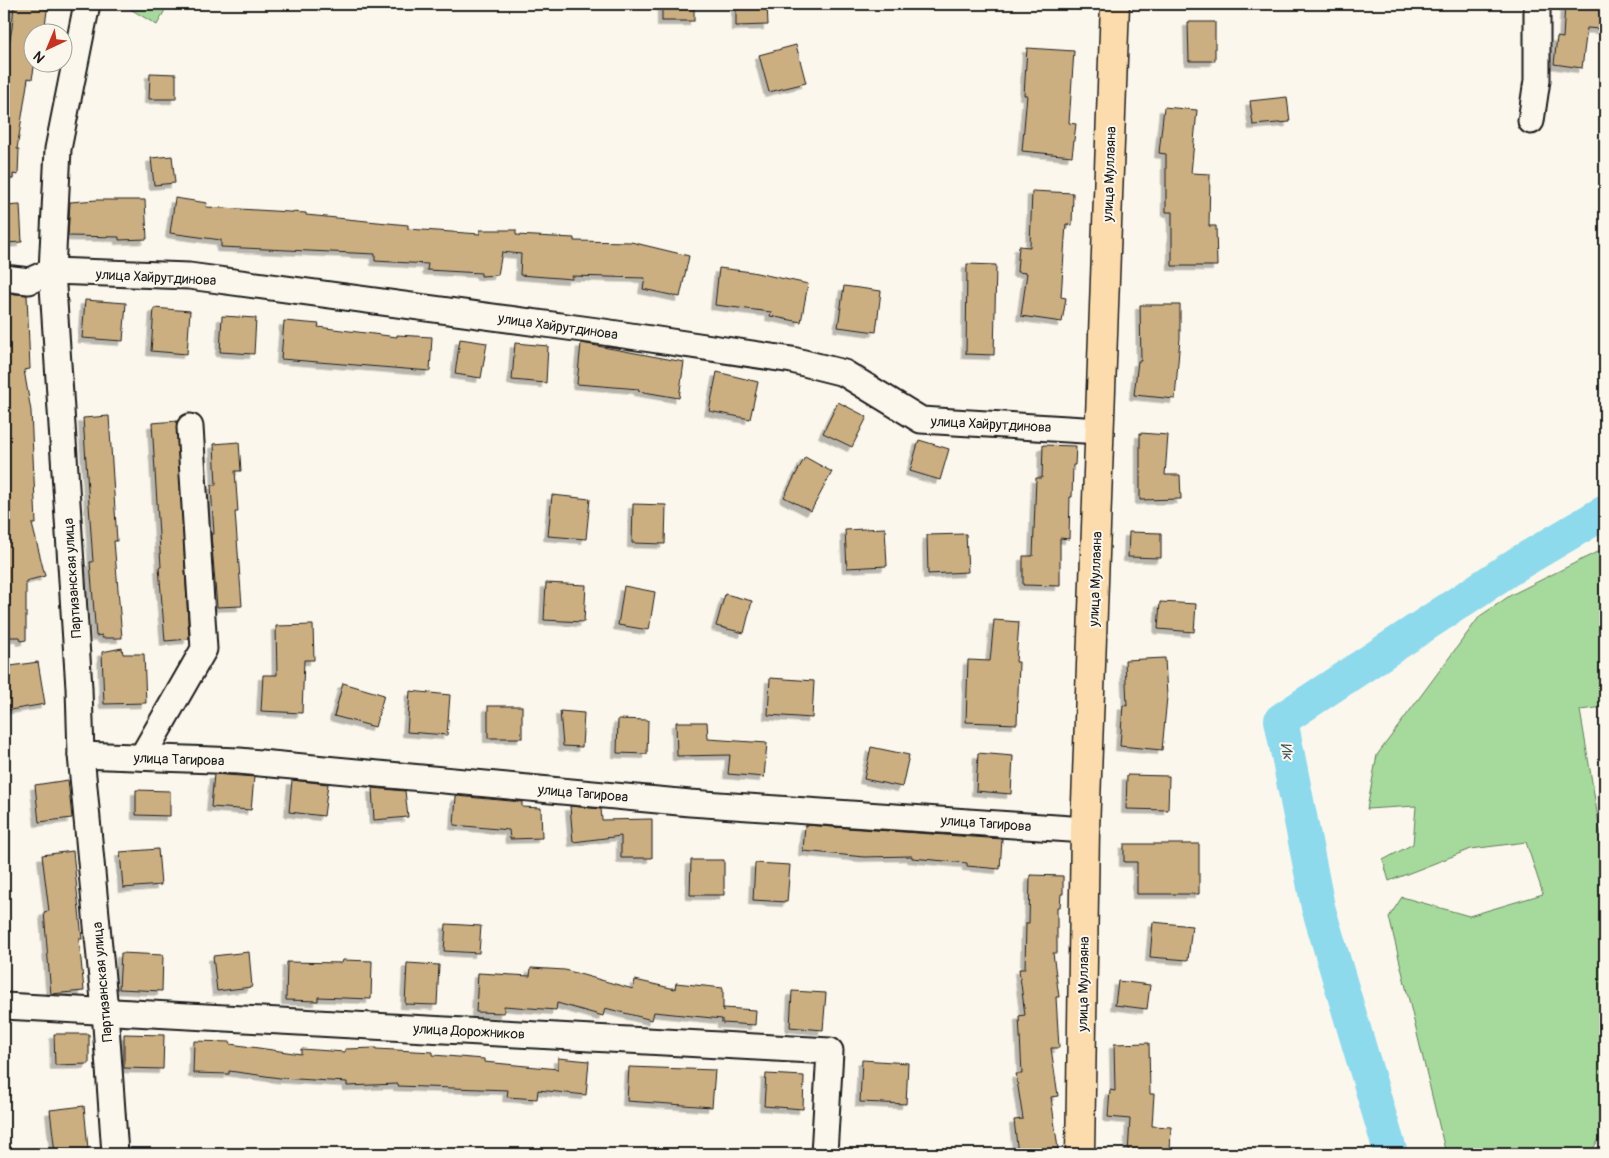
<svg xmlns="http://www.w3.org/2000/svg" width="1609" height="1158" font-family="Pangolin,sans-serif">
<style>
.green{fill:#a6da9c;stroke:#617b5c}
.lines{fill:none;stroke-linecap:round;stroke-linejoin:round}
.river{stroke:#8ddaed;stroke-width:34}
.building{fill:#ccaf81;stroke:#1c1c1c;filter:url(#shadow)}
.minor-casing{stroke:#1c1c1c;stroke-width:29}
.major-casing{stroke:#1c1c1c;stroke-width:31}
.minor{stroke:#fbf7ec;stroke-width:25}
.major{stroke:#fcdcac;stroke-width:28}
.labels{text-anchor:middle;stroke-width:4;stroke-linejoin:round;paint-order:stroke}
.street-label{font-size:14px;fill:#1c1c1c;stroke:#fbf7ec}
.water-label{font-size:15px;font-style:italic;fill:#3e555b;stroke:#fbf7ec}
</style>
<defs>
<filter id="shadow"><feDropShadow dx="-4.5" dy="4.5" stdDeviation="0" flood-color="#0004"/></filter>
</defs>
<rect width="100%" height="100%" fill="#fbf7ec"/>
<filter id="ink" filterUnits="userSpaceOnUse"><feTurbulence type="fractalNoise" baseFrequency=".02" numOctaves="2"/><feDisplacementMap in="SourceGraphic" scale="10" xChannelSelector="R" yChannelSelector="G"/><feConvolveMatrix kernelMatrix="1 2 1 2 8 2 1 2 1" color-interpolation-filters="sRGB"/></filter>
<g filter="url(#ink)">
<!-- green -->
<g class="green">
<path d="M122,4H168L157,25Z"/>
<path d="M1605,548V707L1580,710L1605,860V1131L1589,1154H1446L1389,917L1402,897L1469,916L1543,894L1526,842L1471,849L1389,881L1383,860L1413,844L1416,806L1367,809L1377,755L1480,616L1511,595Z"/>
</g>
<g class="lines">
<!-- river -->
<path class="river" d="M1391,1154L1318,907L1281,720L1517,564L1605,512"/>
</g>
<!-- building -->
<g class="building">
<path d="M14,4H48L44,32H32V62H35L32,79L28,78L17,149H19L18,175L13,174V179H4V70L12,28Z"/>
<rect x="662" y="4" width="32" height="17"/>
<path d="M736,4H767L768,25L736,26Z"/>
<path d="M1565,4H1603L1601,29L1587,28L1582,68L1554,64L1557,37L1563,38Z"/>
<path d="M1188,22H1215V61H1189Z"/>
<path d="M796,45L806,83L769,92L759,55Z"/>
<path d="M1027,48L1074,51L1069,123L1076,124L1072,156L1022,151L1027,95H1024Z"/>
<path d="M150,73L176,74V99H149Z"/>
<path d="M1287,97L1290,122L1253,125L1250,101Z"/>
<path d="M1164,107L1197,110L1191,173L1210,174L1209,226H1216L1217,266H1172V212H1166V154L1159,153Z"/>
<path d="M172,156L175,183L154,185L151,158Z"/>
<path d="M1032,191L1073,193L1072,225L1066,224L1061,297L1066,298L1062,322L1021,316L1027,273L1017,272L1019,246L1030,247Z"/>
<path d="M175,198L207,203L206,207L306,213V215L408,225V229L480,234V230H516V235L574,238V241L631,242L689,256L680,297L643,289L645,278L572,276V279L520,275L521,254L502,252L498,275L481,276V273L427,270L428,264L375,261V254L221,247V240L170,233Z"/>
<path d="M97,200H145L147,239L119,240V237L68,236L70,202Z"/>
<path d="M20,205L22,242L4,243V206Z"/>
<path d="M967,264L996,265L994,355L966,354Z"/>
<path d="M719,268L752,272L808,284L801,322L770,316L771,312L715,305Z"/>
<path d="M844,286L881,291L876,332L838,327Z"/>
<path d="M4,293L27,295L30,369L24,370L31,411L36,524H32L45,576L26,581V640L21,641L20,637H4V600H10L4,576Z"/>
<path d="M85,300L126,303L123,341L82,338Z"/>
<path d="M1140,305H1180V338L1175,399L1134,395L1138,361H1141Z"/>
<path d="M154,308L190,311L187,354L151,351Z"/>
<path d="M222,316L256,318L254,354L220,352Z"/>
<path d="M284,321L319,324L318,327L397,337V335L432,337L430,371L281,359Z"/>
<path d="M460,339L487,343L481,378L455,374Z"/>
<path d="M515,343L548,346L546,383L512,380Z"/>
<path d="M581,343L684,362L679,398L638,391L639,389L577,384Z"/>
<path d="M717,372L758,382L750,419L709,411Z"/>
<path d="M838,402L867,417L852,447L823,433Z"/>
<path d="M109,416L117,541H114L122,638H102V635L96,636L90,562H93L83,418Z"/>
<path d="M177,421L189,639L165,641L159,567H161L152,423Z"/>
<path d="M1140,433L1168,435L1165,475H1180L1181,499L1140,500Z"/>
<path d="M919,440L949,449L940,480L910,471Z"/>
<path d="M239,442L241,471H235L238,512H235L242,606L217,607L211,534H214L211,485H216L214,444Z"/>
<path d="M1043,445L1076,446L1075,465H1073L1072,497H1070L1069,539L1060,538V586L1023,585V556H1033L1036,478H1042Z"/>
<path d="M805,457L832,472L811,511L784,497Z"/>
<path d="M552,495L590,499L586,539L548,536Z"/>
<path d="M633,504L666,505L665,544L632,543Z"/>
<path d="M885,528L887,566L847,568L845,530Z"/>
<path d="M1129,532L1161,533V558L1128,557Z"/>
<path d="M966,534L968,572L928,574L927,535Z"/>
<path d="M546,583L586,585L584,622L544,620Z"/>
<path d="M624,586L655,592L649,630L618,625Z"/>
<path d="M725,594L752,601L744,633L716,626Z"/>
<path d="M1160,602L1196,604L1194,632L1158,629Z"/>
<path d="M994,620L1019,622L1016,662H1019L1017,724L966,722L968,660L990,661Z"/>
<path d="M313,625L314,660H304L302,713L261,711L263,675H277L276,626Z"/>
<path d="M122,648L123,654H144L146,703L104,704L102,652Z"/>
<path d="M1165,658L1167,697L1162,750L1120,746L1123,705L1127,706L1125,660Z"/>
<path d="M38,662L45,704L4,711V667Z"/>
<path d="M770,678L814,681L812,718L768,715Z"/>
<path d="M343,683L384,695L375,727L334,716Z"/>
<path d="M410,691L450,695L447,735L407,732Z"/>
<rect x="488" y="706" width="34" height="32"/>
<path d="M560,711L584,713L582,747L563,746Z"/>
<path d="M618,719L648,720L647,754L617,753Z"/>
<path d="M676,722H707L708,739L767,743L764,777L728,774L730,755L677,756Z"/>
<path d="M871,747L909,755L902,787L864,779Z"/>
<path d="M978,753L1013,756L1011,794L976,791Z"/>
<path d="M214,774L254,777L251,810L211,807Z"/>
<path d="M1127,775L1169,776L1168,810L1126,809Z"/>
<path d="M68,780L72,818L39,822L35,785Z"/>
<path d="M292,780L328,784L324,816L289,812Z"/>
<path d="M372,788L405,791L408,817L374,820Z"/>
<path d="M136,790L170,791V816L136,815Z"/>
<path d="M456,796L522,802V807L541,808L542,838L510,839L509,830L454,825Z"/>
<path d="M570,806L601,809L602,820L652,819V858H621V836L573,842Z"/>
<path d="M805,825L1002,839L1000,869L967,866V863L912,858V856L864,857L803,851Z"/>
<path d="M1124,844H1199V894H1137V862H1124Z"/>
<path d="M158,849L161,885L123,888L120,852Z"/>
<path d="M73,851L82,939H79L84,991L51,994L44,912L49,911L42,855Z"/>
<path d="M691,860H724V895H690Z"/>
<path d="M755,863L790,865L787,902L753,900Z"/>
<path d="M1030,875L1063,876V894H1061L1060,907H1057V953H1053L1059,997H1056L1059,1048H1051L1058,1096L1051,1097L1058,1149L1018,1154L1014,1120L1023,1119L1016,1074H1022L1019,1016L1025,1015L1019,969H1025L1026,923H1029Z"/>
<path d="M1153,922L1192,926L1188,960L1150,957Z"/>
<path d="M446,924L481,926L479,953L444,951Z"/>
<path d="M249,952L252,987L217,991L213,956Z"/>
<path d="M121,953L163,955L162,991L119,989Z"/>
<path d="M343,960L372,961L371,999L318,997V1001L286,1000L287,962L342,963Z"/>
<path d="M407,963L439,965L437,1005L405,1004Z"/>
<path d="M531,968L565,970L633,989L635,980L675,989L676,983L723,988V1012V1008L756,1010L755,1025L722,1023V1019L654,1012L652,1020L605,1008L603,1016L557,1003L556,1010L504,1006V1013L476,1012L478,973L530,976Z"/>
<path d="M1118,981L1150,985L1147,1009L1115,1005Z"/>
<path d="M792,991L826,993L823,1030L790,1027Z"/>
<path d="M54,1034H89V1064L55,1065Z"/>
<path d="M124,1034L164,1035L163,1069L124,1068Z"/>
<path d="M194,1041L231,1042L230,1044L301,1054V1049L345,1052V1049L376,1048V1049L433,1052V1055L484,1059V1062L558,1069V1058L589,1061L586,1095L538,1090L537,1099L507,1097L508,1090L398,1086V1084L347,1086V1082L280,1078L229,1071V1074L193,1073Z"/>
<path d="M1149,1043L1150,1094H1154L1152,1126L1171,1127L1170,1154H1128L1130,1119L1108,1117L1110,1090L1115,1091L1114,1044Z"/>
<path d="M862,1060L908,1063L906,1104L860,1102Z"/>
<path d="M629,1067L715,1070L712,1107L627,1101Z"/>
<path d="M766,1074L804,1076L803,1109L764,1106Z"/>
<path d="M84,1106L88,1149L55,1153L50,1110Z"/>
</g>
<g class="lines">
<!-- minor casing -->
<g class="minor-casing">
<g id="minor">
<path d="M87,4L58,149L52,271L79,688L81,755L105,1011L115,1154"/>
<path d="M1531,121L1537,80V4"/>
<path d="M4,278L29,281L52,271L189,276L597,331L792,360L844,373L921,420L1100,431"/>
<path d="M81,755L239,761L690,803L1085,830"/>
<path d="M142,757L204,649L190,427"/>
<path d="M4,1006L830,1051L824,1154"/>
</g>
</g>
<!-- major casing -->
<g class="major-casing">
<path id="major" d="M1080,1154L1085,830L1115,4"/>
</g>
<!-- minor -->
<use href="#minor" class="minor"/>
<!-- major -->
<use href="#major" class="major"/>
</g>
</g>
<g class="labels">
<!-- street labels -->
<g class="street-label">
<text transform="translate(1109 174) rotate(-88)" y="5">улица Муллаяна</text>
<text transform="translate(156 277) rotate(3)" y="5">улица Хайрутдинова</text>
<text transform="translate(558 326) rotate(8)" y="5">улица Хайрутдинова</text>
<text transform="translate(991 424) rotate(3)" y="5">улица Хайрутдинова</text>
<text transform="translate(72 578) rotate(-94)" y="5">Партизанская улица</text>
<text transform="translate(1095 579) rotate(-88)" y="5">улица Муллаяна</text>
<text transform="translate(179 759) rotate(2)" y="5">улица Тагирова</text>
<text transform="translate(583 793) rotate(5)" y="5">улица Тагирова</text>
<text transform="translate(986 823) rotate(4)" y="5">улица Тагирова</text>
<text transform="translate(102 982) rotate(-95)" y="5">Партизанская улица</text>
<text transform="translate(1083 984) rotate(-89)" y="5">улица Муллаяна</text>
<text transform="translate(469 1031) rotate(3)" y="5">улица Дорожников</text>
</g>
<!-- water labels -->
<g class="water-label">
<text transform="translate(1287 751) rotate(79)" y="5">Ик</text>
</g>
</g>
<!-- margin -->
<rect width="1609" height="1158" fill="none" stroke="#fbf7ec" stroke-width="20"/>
<rect x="10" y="10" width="1589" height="1138" fill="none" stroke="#1c1c1c" stroke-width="2" filter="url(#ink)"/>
<!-- north arrow -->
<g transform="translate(48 48) rotate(224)"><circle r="24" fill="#fbf7ec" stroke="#a29f99"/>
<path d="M0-4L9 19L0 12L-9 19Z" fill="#c8321e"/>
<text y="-8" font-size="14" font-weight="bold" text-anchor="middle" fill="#1c1c1c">N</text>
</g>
</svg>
